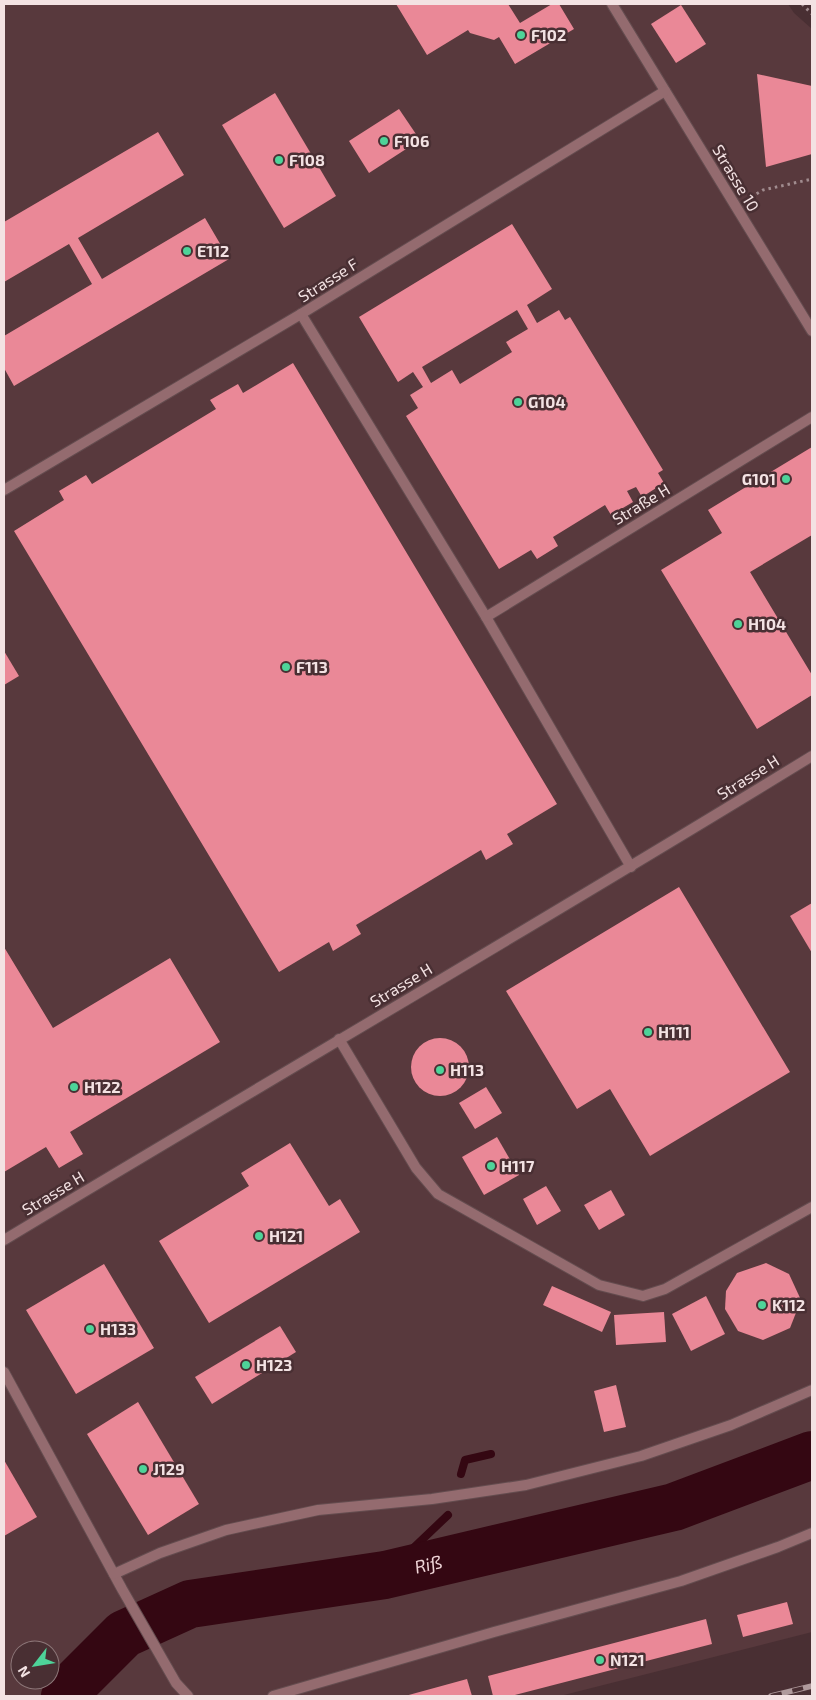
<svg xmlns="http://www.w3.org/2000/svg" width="816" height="1700" font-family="'Exo 2',sans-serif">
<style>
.built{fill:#58393d;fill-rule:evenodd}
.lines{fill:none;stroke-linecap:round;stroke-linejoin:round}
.stream{stroke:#340712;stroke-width:8}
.river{stroke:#340712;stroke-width:48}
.building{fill:#ea8897;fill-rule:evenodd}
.lane-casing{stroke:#644c4f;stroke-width:12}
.path{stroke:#a18c8f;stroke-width:3;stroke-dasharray:2.5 4;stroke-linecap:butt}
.lane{stroke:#946b6f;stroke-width:10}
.rail-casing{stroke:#af9a9c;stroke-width:5.5}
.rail{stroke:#492f33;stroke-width:4;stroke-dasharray:11;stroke-linecap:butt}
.poi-dot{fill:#4ed399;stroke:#492f33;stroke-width:2}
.labels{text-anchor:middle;stroke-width:5;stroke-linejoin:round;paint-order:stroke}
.poi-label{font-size:16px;font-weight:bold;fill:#f3e2e3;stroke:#492f33;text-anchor:start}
.street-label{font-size:16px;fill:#f3e2e3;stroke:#492f33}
.water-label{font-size:18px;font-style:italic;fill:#efd4d7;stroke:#492f33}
</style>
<rect width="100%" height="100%" fill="#492f33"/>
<!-- built -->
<path class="built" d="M4,4H788L794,13L812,29V1632L560,1696H4ZM20,1650H50V1680H20Z"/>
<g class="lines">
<!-- stream -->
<g class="stream">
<path d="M461,1474L465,1460L491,1454"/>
<path d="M385,1575L448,1515"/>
</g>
<!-- river -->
<path class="river" id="s1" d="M65,1696L70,1688L124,1634L190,1604L385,1575L674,1507L812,1455"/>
</g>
<!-- building -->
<g class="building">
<path d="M396,4H508L520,23L552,4H559L574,29L515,64L499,37L494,40L470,33L468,30L427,55Z"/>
<path d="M681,5L706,44L676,63L651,24Z"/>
<path d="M757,74L812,86V154L766,167Z"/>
<path d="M275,93L336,196L284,228L222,125Z"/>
<path d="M399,109L420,140L369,173L349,141Z"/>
<path d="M158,132L184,175L78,238L102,279L205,218L229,259L14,386L4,368V336L92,284L69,244L4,282V222Z"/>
<path d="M512,224L552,289L527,305L537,323L559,310L565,320L570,317L663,470L658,473L664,483L642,497L636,487L627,491L633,502L611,515L605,505L553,537L558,546L537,559L531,550L499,569L406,416L418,408L410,395L423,387L413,372L398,382L359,317ZM517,310L528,329L506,342L512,352L460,384L452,370L431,383L422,367Z"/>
<path d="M293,363L557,804L507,834L513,844L486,860L481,850L356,925L361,934L333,951L329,942L279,972L14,531L64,500L59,491L86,475L92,484L216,409L210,400L238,384L243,393Z"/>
<path d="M812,447V535L750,572L812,675V695L757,729L661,570L722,533L708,510Z"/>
<path d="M4,651L19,676L4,685Z"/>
<path d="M679,887L790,1072L650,1156L610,1089L577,1109L506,991Z"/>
<path d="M812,903V953L790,916Z"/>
<path d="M4,947L53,1028L170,958L220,1042L70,1132L83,1154L59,1168L46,1147L4,1172Z"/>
<circle cx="440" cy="1067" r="29"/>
<path d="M486,1087L502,1113L475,1129L459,1103Z"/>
<path d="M497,1137L519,1175L484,1195L462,1157Z"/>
<path d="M290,1143L329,1206L340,1199L360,1232L209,1323L159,1241L249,1186L241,1173Z"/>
<path d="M546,1186L561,1211L537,1225L523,1199Z"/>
<path d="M611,1190L625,1215L599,1230L584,1205Z"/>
<path d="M766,1263L789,1274L801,1300L790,1328L763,1340L738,1331L725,1309L726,1291L737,1273Z"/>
<path d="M104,1264L154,1348L76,1394L26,1310Z"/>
<path d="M552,1286L611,1312L602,1332L543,1305Z"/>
<path d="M706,1296L725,1334L691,1351L672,1314Z"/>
<path d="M664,1312L666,1342L616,1345L614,1315Z"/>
<path d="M280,1326L296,1352L212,1404L195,1377Z"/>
<path d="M616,1385L626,1427L604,1432L594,1391Z"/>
<path d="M138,1402L199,1504L148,1535L87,1434Z"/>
<path d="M4,1460L37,1517L4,1536Z"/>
<path d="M787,1602L793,1624L743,1637L737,1615Z"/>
<path d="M706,1619L712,1644L511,1696H493L488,1676Z"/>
<path d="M467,1679L472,1696H405Z"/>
</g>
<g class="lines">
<!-- lane casing -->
<g class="lane-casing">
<g id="lane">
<path d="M612,4L812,331"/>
<path d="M301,314L486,617L631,867"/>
<path d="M4,490L301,314L665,91"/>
<path d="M486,617L812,417"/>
<path d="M339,1039L416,1168L438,1194L599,1285L643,1296L665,1289L812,1207"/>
<path d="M4,1240C273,1078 545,920 812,756"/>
<path d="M4,1372L122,1589L176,1683L188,1696"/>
<path d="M114,1574L160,1553L226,1530L318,1510L432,1499L526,1485L641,1456L731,1425L812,1390"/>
<path d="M273,1696L494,1632L681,1581L778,1547L812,1533"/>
</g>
</g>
<!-- path -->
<g class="path">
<path d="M802,4L812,14"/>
<path d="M751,197L763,190L812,179"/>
</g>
<!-- lane -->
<use href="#lane" class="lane"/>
<!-- rail casing -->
<g class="rail-casing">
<path id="rail" d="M771,1696L812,1686"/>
</g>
<!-- rail -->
<use href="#rail" class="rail"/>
</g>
<!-- markers -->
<g class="poi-dot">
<circle cx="521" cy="35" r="5"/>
<circle cx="384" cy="141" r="5"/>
<circle cx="279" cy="160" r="5"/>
<circle cx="187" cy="251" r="5"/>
<circle cx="518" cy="402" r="5"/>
<circle cx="786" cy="479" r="5"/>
<circle cx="738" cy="624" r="5"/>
<circle cx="286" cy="667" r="5"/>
<circle cx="648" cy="1032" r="5"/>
<circle cx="440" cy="1070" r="5"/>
<circle cx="74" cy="1087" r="5"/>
<circle cx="491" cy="1166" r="5"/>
<circle cx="259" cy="1236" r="5"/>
<circle cx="762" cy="1305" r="5"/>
<circle cx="90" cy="1329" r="5"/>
<circle cx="246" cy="1365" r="5"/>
<circle cx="143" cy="1469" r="5"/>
<circle cx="600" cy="1660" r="5"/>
</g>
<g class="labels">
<!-- poi labels -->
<g class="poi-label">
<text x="531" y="41">F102</text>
<text x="394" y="147">F106</text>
<text x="289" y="166">F108</text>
<text x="197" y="257">E112</text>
<text x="528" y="408">G104</text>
<text x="776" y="485" text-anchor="end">G101</text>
<text x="748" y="630">H104</text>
<text x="296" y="673">F113</text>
<text x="658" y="1038">H111</text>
<text x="450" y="1076">H113</text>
<text x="84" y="1093">H122</text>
<text x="501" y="1172">H117</text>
<text x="269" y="1242">H121</text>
<text x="772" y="1311">K112</text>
<text x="100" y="1335">H133</text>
<text x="256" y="1371">H123</text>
<text x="153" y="1475">J129</text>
<text x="610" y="1666">N121</text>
</g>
<!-- street labels -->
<g class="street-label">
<text transform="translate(736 178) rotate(59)" y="6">Strasse 10</text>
<text transform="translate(328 280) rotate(-32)" y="6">Strasse F</text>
<text transform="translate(641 504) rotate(-31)" y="6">Straße H</text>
<text transform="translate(748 777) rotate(-32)" y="6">Strasse H</text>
<text transform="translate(401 985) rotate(-31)" y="6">Strasse H</text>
<text transform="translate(53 1193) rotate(-31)" y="6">Strasse H</text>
</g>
<!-- water labels -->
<g class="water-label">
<text dy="6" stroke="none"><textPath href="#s1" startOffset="400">Riß</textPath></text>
</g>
</g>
<!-- border -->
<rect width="816" height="1700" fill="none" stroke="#f3e2e3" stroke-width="10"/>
<!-- north arrow -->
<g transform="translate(35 1665) rotate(239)"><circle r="24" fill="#492f33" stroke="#8d7779"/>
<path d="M0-4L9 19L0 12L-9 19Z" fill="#4ed399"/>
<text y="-8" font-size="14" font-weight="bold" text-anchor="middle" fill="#f3e2e3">N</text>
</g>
</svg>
